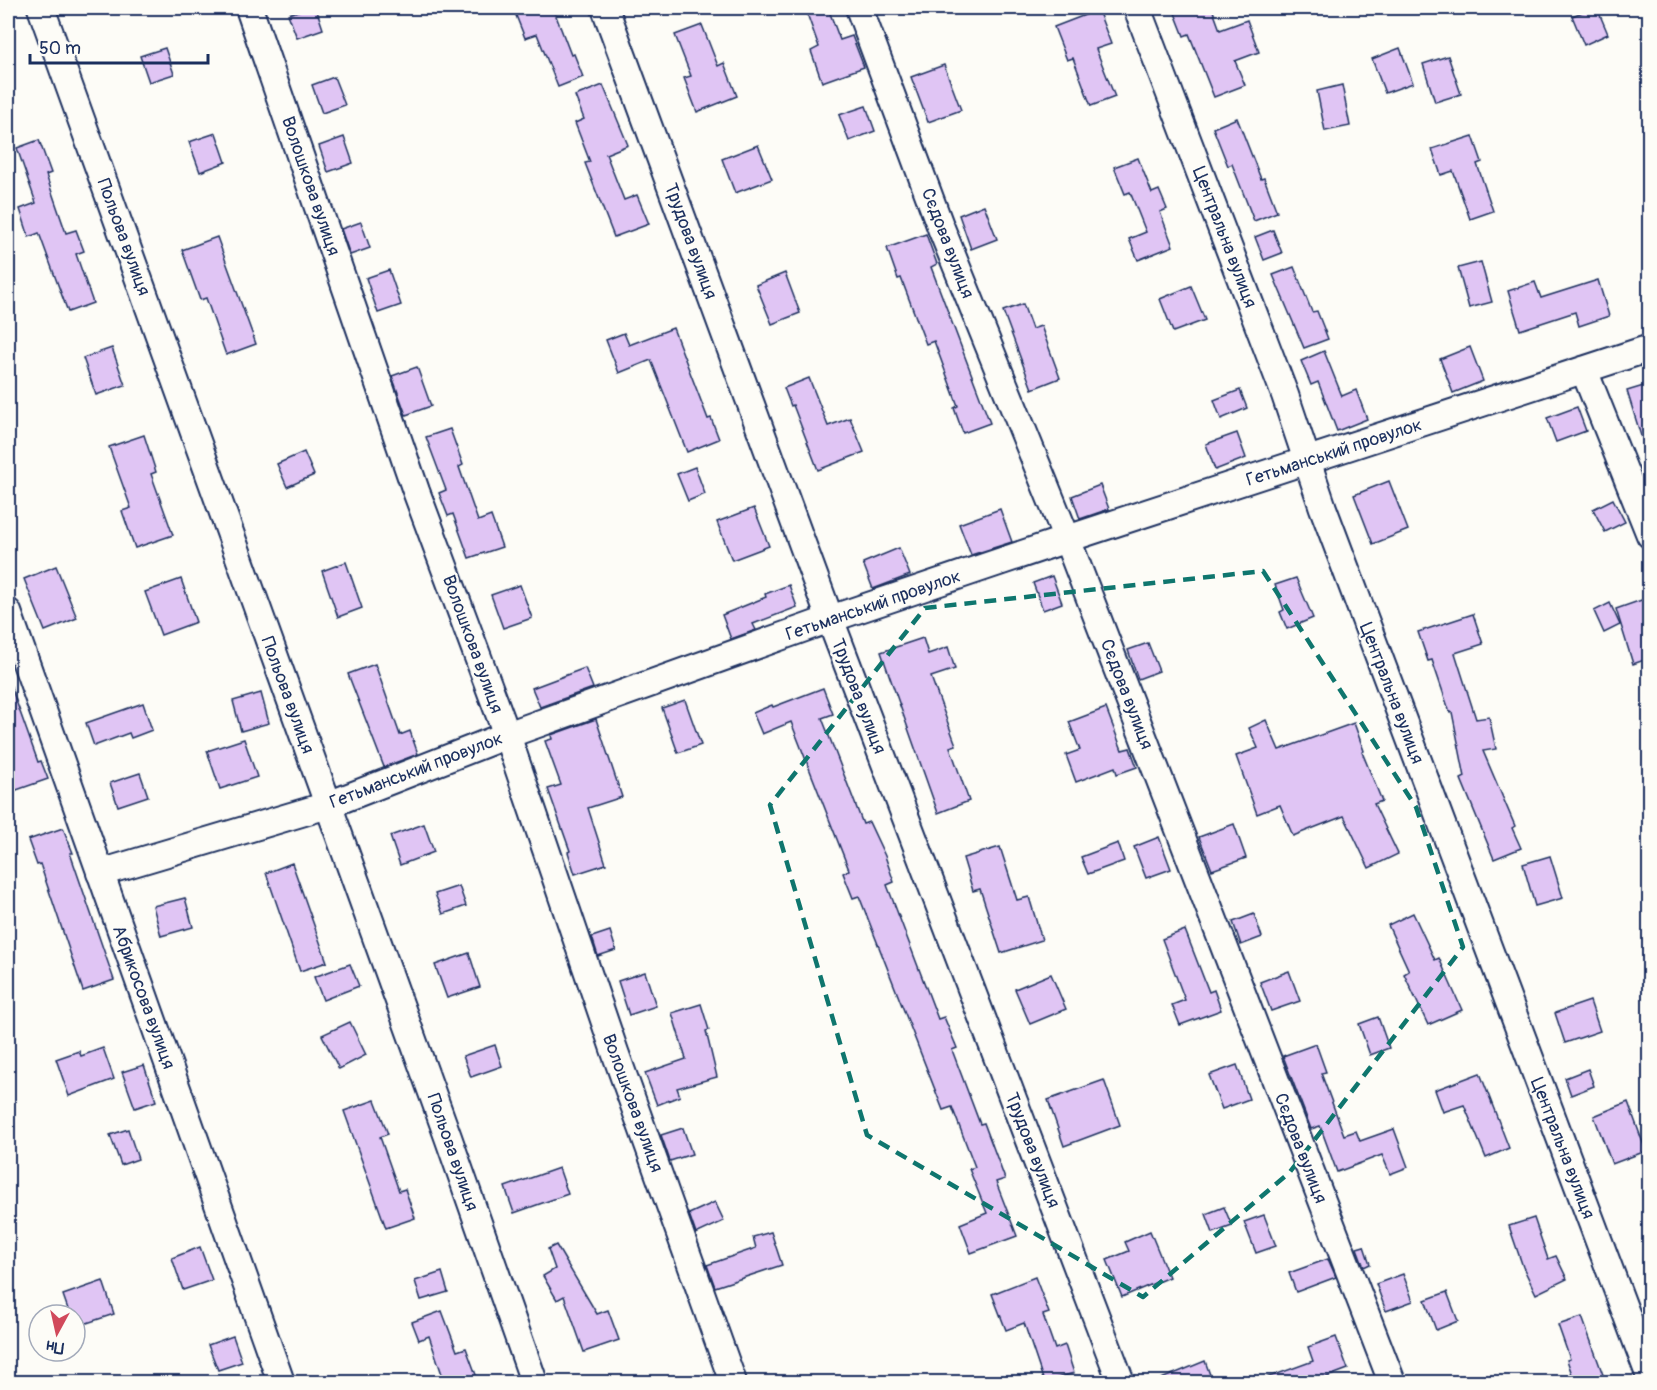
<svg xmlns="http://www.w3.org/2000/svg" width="1657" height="1390" font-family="Pangolin,sans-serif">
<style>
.building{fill:#e0c5f4;stroke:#1b2f5e;stroke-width:1.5}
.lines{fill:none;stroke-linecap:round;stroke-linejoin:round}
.minor-casing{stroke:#1b2f5e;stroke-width:30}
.minor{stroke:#fdfcf7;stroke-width:26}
.marked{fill:none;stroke:#0f766e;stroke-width:4.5;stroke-dasharray:12 8;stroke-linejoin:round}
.labels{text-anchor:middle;stroke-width:4.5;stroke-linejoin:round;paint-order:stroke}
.street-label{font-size:18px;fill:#1b2f5e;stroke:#fdfcf7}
</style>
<rect width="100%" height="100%" fill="#fdfcf7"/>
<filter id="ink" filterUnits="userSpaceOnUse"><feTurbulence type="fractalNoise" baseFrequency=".0167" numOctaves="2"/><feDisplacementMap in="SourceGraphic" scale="12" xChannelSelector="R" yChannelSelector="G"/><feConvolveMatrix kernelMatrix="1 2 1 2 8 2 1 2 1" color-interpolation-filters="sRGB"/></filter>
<g filter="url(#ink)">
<!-- building -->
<g class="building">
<path d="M308,8H316L323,29L297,38L288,14Z"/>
<path d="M513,8H553L571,55L574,54L583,77L558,87L537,34L525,38Z"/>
<path d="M805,8H828L840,40L852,36L864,67L822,82L811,51L819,47Z"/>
<path d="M1173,8H1212L1220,30L1247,20L1259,52L1235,61L1245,85L1214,97L1189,34L1184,36Z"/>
<path d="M1593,8H1597L1608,34L1584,45L1572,16Z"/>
<path d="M1098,10L1111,44L1096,49L1115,97L1091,106L1073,58L1067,60L1054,27Z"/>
<path d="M702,25L718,66L724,63L737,96L697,112L684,78L691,76L675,35Z"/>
<path d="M165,48L174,74L149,82L140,56Z"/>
<path d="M1400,48L1413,83L1385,93L1372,59Z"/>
<path d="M1448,56L1461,94L1435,102L1423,64Z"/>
<path d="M944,65L961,110L928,122L911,77Z"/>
<path d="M334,77L345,105L322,113L312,85Z"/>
<path d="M603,85L628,145L606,154L624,200L637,195L649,224L614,237L585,163L590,162L575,123L584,119L575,96Z"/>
<path d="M1342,85L1350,126L1325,131L1317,91Z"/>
<path d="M866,106L875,131L849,141L839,115Z"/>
<path d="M1237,118L1261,179L1264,178L1277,212L1254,221L1232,164L1228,166L1213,128Z"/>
<path d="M216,133L226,162L200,172L189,142Z"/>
<path d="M1473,136L1482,162L1477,164L1493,211L1470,219L1453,171L1441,175L1432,149Z"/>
<path d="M344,137L353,163L328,172L319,146Z"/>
<path d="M39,140L51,173L46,175L66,233L76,230L84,251L76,254L93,303L68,312L39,233L29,237L20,209L36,203L17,148Z"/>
<path d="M758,145L772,179L735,193L722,159Z"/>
<path d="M1138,158L1152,193L1159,190L1167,209L1160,212L1173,246L1138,260L1129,239L1146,232L1130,192L1125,194L1114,167Z"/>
<path d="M984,205L997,239L971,249L959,215Z"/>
<path d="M361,222L370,248L350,255L341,229Z"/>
<path d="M1273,230L1282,253L1264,260L1255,237Z"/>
<path d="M926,234L937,264L931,267L990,423L963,433L954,408L958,406L934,341L926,344L901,278L898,279L887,248Z"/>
<path d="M217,237L256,344L226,355L206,298L200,300L182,250Z"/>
<path d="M1481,262L1492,302L1469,308L1458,268Z"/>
<path d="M1294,267L1312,312L1317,311L1328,339L1304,348L1273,275Z"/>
<path d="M389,270L401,305L378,313L366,278Z"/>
<path d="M785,273L800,313L772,324L756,285Z"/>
<path d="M1598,280L1609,316L1579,326L1575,312L1520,330L1508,291L1535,282L1541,298Z"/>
<path d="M1191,286L1205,320L1173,332L1160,299Z"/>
<path d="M1023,304L1032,329L1041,326L1060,378L1032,389L1003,311Z"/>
<path d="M673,328L708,419L711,418L719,439L687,452L651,360L619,373L606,340L624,333L629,345Z"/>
<path d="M1470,347L1483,381L1453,393L1440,359Z"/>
<path d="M112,348L125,385L96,395L83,358Z"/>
<path d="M1324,351L1342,396L1356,390L1367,419L1337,431L1318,382L1311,385L1301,361Z"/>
<path d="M417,367L431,406L406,415L392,376Z"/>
<path d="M809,378L828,426L850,418L864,452L818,470L793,405L791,406L784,388Z"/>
<path d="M1650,384V448L1645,449L1627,391Z"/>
<path d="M1240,390L1247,408L1221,419L1214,400Z"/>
<path d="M1577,407L1586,431L1556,442L1547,418Z"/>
<path d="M450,429L463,465L459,467L478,521L491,516L502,547L469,558L453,514L448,516L439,493L446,490L426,437Z"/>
<path d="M1237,433L1246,458L1215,470L1206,444Z"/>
<path d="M144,435L156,472L151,474L173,535L135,548L122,511L131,508L109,447Z"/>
<path d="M304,452L314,475L287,487L277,464Z"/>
<path d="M695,467L705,494L688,501L677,474Z"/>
<path d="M1389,481L1408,530L1373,544L1354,495Z"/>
<path d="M1100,485L1109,509L1080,519L1072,496Z"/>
<path d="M1613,499L1625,522L1605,532L1593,509Z"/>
<path d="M754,508L769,546L732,560L717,522Z"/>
<path d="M1000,509L1012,542L971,555L959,524Z"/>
<path d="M899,548L910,575L873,589L863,563Z"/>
<path d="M346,562L362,608L338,617L322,571Z"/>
<path d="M56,566L77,618L45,631L24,579Z"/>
<path d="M1052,576L1062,603L1043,610L1033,583Z"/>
<path d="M1296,578L1313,618L1287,629L1280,612L1284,610L1275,585Z"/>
<path d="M181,579L196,622L161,635L145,592Z"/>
<path d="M520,585L532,618L503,628L491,595Z"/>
<path d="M789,585L797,607L753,624L756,630L731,639L722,615L766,597L765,594Z"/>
<path d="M1650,597V658L1633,664L1616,609Z"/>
<path d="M1610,603L1620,625L1604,633L1594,611Z"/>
<path d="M1473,614L1483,644L1455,653L1476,719L1489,717L1496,749L1483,751L1515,826L1512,828L1521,848L1494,859L1461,779L1465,777L1452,712L1450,713L1432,660L1428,661L1418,632Z"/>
<path d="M923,638L928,654L948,647L955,669L931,677L956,745L950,747L969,801L938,813L881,652Z"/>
<path d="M1148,643L1159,671L1138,679L1128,650Z"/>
<path d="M375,664L400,735L410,731L418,754L384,767L348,674Z"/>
<path d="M585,668L593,688L540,707L532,688Z"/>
<path d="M10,684L38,762L41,761L48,779L8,793V685Z"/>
<path d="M823,688L833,714L822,718L863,824L869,822L885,856L894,882L887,885L938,1019L944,1017L957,1048L952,1050L980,1124L984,1123L1005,1179L996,1182L1017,1236L971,1253L960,1224L987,1213L969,1169L975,1167L952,1107L943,1110L859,896L853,898L843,873L849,870L791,722L762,734L753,713L772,705L773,707Z"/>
<path d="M261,693L269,723L241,731L233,701Z"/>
<path d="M685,700L701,745L678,753L662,708Z"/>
<path d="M143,703L152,730L131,738L129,733L94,746L86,723Z"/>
<path d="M1106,708L1122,750L1130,748L1137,767L1117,774L1115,767L1076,782L1066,755L1080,750L1069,722Z"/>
<path d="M596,719L622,797L588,808L606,864L575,874L568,852L570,851L548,789L561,785L545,741L552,739L551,735Z"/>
<path d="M1266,720L1279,750L1354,723L1364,751L1362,752L1382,801L1374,804L1398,854L1369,868L1344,816L1293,836L1280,805L1257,814L1236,756L1258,748L1249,728Z"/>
<path d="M244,739L257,777L220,789L207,751Z"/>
<path d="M140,773L148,796L118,806L110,783Z"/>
<path d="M424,824L434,852L400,865L390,836Z"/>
<path d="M1234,824L1246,858L1212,870L1199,837Z"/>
<path d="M63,828L73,853H70L114,980L83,991L40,864L37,865L28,840Z"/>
<path d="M1159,837L1171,869L1146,878L1134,847Z"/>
<path d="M1118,843L1124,861L1088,874L1081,857Z"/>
<path d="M1000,847L1017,900L1029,897L1042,940L1001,953L980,889L973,891L963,858Z"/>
<path d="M1550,856L1563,898L1535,906L1523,864Z"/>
<path d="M292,863L327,962L300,971L266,873Z"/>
<path d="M459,886L466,906L443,914L435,894Z"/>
<path d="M185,898L193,927L161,936L153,906Z"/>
<path d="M1413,913L1435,960L1439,958L1462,1010L1428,1025L1404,974L1409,971L1388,925Z"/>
<path d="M1254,914L1262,937L1241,945L1233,922Z"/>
<path d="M1185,930L1209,992L1214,990L1221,1010L1180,1025L1172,1005L1185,1000L1162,939Z"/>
<path d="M610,931L616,950L598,956L592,937Z"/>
<path d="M469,953L480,987L447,998L435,965Z"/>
<path d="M350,964L359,986L323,1000L314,977Z"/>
<path d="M1289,971L1300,1001L1271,1011L1260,982Z"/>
<path d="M645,972L656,1006L629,1015L618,981Z"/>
<path d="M1051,974L1066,1009L1030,1024L1015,989Z"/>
<path d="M1590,1001L1600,1031L1565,1043L1555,1013Z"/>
<path d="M701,1004L709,1030L706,1031L717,1077L677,1088L680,1096L657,1105L645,1073L686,1059L672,1013Z"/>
<path d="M1378,1017L1389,1048L1370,1055L1359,1024Z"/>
<path d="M350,1022L366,1055L339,1069L322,1035Z"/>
<path d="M1316,1044L1326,1072L1321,1073L1344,1135L1356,1131L1360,1141L1394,1129L1408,1167L1390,1174L1382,1155L1337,1172L1320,1126L1311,1129L1283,1056Z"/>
<path d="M495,1045L502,1066L471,1077L463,1056Z"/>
<path d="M103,1048L114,1079L69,1096L56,1059L79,1051L81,1056Z"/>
<path d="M144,1065L156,1101L135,1108L122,1072Z"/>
<path d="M1237,1065L1249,1099L1222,1109L1209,1075Z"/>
<path d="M1588,1069L1594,1086L1571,1095L1565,1078Z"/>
<path d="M1480,1073L1509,1148L1486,1158L1464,1105L1443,1112L1435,1090Z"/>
<path d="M1104,1080L1120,1125L1064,1146L1048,1100Z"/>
<path d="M375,1100L388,1134L380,1137L399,1191L405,1189L415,1218L386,1228L344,1111Z"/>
<path d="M1628,1102L1646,1151L1612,1164L1594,1116Z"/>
<path d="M683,1128L692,1154L670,1161L661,1135Z"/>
<path d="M128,1129L138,1159L121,1165L110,1135Z"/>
<path d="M559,1168L568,1194L514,1213L505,1187Z"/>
<path d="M715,1202L724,1221L696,1234L689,1214Z"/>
<path d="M1224,1207L1232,1226L1213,1233L1206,1214Z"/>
<path d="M1264,1215L1276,1246L1256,1253L1244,1222Z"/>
<path d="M1534,1218L1548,1259L1556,1256L1567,1279L1536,1294L1523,1267L1509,1226Z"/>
<path d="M1150,1231L1169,1277L1122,1297L1107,1260L1129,1251L1125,1242Z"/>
<path d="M771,1232L782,1265L715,1287L707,1265L756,1248L753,1237Z"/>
<path d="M556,1245L597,1314L608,1310L619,1340L584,1352L564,1296L557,1300L543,1276L555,1269L548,1249Z"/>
<path d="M1364,1246L1370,1264L1364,1267L1357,1248Z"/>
<path d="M200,1247L212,1280L183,1290L172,1258Z"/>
<path d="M1328,1259L1336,1277L1296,1292L1289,1273Z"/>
<path d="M442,1272L448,1292L421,1300L415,1281Z"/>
<path d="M1403,1274L1413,1301L1386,1311L1376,1284Z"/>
<path d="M1035,1277L1049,1313L1043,1315L1055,1349L1065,1345L1074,1373L1044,1382L1024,1323L1006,1330L992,1294Z"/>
<path d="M103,1281L114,1314L75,1327V1315H70L63,1295Z"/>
<path d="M1447,1292L1458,1321L1436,1330L1425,1300Z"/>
<path d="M442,1311L457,1351L466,1348L479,1383H445L429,1336L419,1340L412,1322Z"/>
<path d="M1582,1317L1606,1383H1575L1567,1360L1570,1359L1558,1325Z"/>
<path d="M233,1336L242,1362L218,1370L208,1345Z"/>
<path d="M1336,1337L1348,1369L1311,1383H1262L1261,1380L1313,1361L1308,1347Z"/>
<path d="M1205,1361L1213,1383H1154V1382Z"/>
</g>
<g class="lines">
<!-- minor casing -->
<g class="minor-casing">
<g id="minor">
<path d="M41,8L448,1137L534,1382"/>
<path d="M249,8L416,491L507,735L615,1052L733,1382"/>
<path d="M605,8L830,619L1121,1382"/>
<path d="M859,8L941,228L1067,539L1392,1382"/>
<path d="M1137,8L1285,395L1323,508L1650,1377"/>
<path d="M1584,370L1650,535"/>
<path d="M8,612L281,1382"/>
<path d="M100,873L328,805L507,735L830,619L1067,539L1650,348"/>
</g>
</g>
<!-- minor -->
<use href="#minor" class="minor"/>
</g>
</g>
<!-- marked area -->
<path class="marked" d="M1263,571L1416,807L1463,947L1289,1173L1143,1297L867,1135L770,805L925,608Z"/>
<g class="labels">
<!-- street labels -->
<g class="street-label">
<text transform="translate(311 186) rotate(71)" y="6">Волошкова вулиця</text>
<text transform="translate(124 237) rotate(70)" y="6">Польова вулиця</text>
<text transform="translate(1225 237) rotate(69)" y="6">Центральна вулиця</text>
<text transform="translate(691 241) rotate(70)" y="6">Трудова вулиця</text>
<text transform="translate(948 243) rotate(69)" y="6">Сєдова вулиця</text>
<text transform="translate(1334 452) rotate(-18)" y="6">Гетьманський провулок</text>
<text transform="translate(873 605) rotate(-19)" y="6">Гетьманський провулок</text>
<text transform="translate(473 644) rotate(70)" y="6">Волошкова вулиця</text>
<text transform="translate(1392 693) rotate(69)" y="6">Центральна вулиця</text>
<text transform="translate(1127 694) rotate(69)" y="6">Сєдова вулиця</text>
<text transform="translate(288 695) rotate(70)" y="6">Польова вулиця</text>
<text transform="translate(859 696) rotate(69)" y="6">Трудова вулиця</text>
<text transform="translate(416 770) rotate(-21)" y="6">Гетьманський провулок</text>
<text transform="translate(144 997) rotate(70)" y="6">Абрикосова вулиця</text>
<text transform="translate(633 1103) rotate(70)" y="6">Волошкова вулиця</text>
<text transform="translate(1301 1148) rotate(69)" y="6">Сєдова вулиця</text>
<text transform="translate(1563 1148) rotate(69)" y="6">Центральна вулиця</text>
<text transform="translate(1033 1150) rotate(69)" y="6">Трудова вулиця</text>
<text transform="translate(453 1152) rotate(71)" y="6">Польова вулиця</text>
</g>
</g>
<!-- margin -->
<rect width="1657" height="1390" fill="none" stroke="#fdfcf7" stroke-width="30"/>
<rect x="15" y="15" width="1627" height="1360" fill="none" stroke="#1b2f5e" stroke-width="2" filter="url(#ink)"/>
<!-- north arrow -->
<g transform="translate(57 1333) rotate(188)"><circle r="28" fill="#fdfcf7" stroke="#a3aaba" stroke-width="1.5"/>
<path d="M0-4.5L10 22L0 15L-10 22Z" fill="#d1495b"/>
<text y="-9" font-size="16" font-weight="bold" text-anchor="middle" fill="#1b2f5e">Пн</text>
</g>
<!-- scale -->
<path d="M30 54v9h178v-9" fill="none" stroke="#1b2f5e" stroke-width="3"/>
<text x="39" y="54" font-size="18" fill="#1b2f5e" stroke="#fdfcf7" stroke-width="4.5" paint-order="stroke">50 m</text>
</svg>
